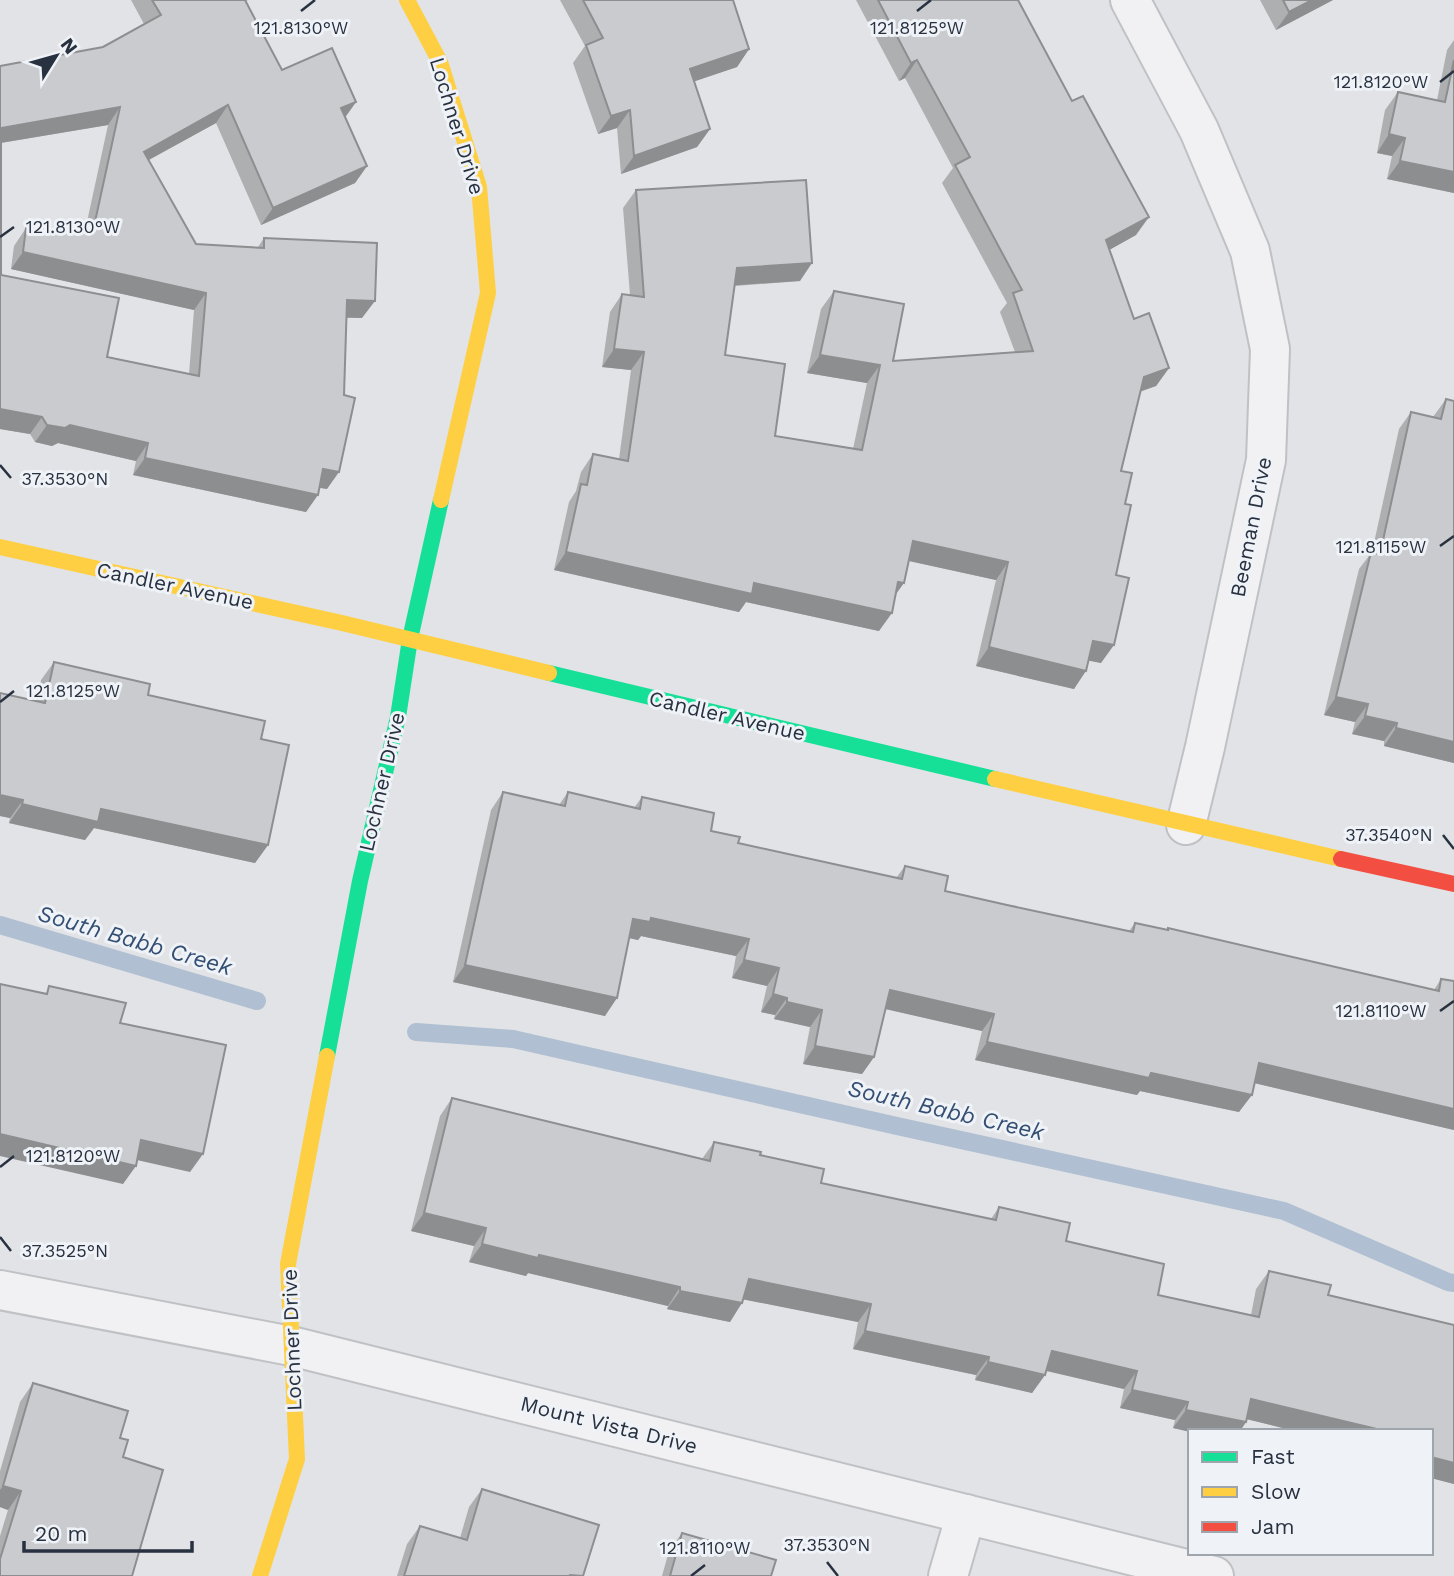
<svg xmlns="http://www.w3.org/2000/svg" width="1454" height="1576" font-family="'Work Sans',sans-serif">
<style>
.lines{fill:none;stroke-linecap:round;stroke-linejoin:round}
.stream{stroke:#b0bfd1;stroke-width:18}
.street-casing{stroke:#bfc1c4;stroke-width:42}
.street{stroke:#f1f1f3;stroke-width:38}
.fast{stroke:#16e098;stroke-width:16}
.slow{stroke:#ffcf43;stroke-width:16}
.jam{stroke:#f24e42;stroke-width:16}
.wall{fill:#aeafb1;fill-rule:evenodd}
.shaded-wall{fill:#8d8e90}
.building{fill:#cacbce;stroke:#8d8e90;stroke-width:2;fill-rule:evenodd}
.ticks{fill:none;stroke:#283140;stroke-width:2.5}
.labels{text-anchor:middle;stroke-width:6;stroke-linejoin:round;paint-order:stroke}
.street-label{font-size:21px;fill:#283140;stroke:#eff2f6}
.water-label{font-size:23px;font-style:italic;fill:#334f73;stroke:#eff2f6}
.ticks-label{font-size:18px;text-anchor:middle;fill:#283140;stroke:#eff2f6;stroke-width:6;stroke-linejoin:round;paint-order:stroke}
</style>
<rect width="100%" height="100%" fill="#e1e3e6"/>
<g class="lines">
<!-- stream -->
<g class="stream">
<path d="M0,925L257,1001"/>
<path d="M416,1032L513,1039L897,1126L1284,1211L1448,1282L1454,1283"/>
</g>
<!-- street casing -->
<g class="street-casing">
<g id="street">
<path d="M1130,0L1199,130L1250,251L1270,349L1266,460L1205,747L1186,825"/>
<path d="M0,1290L291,1346L1214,1576"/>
<path d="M948,1576L966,1514"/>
</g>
</g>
<!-- street -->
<use href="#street" class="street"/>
<!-- fast -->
<g class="fast">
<path d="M549,673L995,779"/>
<path d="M327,1056L360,881L398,717L410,639L441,500"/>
</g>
<!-- slow -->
<g class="slow">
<path d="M407,0L440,62L479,187L488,293L441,500"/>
<path d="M0,547L342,623L549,673"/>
<path d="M995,779L1341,859"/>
<path d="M260,1576L297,1459L288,1264L327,1056"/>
</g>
<!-- jam -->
<path class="jam" d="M1341,859L1454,884"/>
</g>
<!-- wall -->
<g class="wall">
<path d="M131,0H248L245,2L282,70L356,102L345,117L367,166L355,183L261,225L216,123L149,160L196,244L258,247L264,238L362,318H347L327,489L320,488L306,512L133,475L136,461L58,443L52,446L35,442L30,434L0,429V66L103,47L144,24ZM108,125L85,231L26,228L14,246L11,269L194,310L189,374L107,357L1,275V143Z"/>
<path d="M560,0H733L749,49L737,67L694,81L710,129L697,147L621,174L617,128L598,134L573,63L585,46Z"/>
<path d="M856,0H1018L1136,235L1109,250L1134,319L1169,368L1156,386L1140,391L1121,471L1125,504L1116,575L1101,663L1089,660L1074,689L976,666L996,580L909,561L895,595L879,631L746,602L739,612L554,570L569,502L576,491L581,472L593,454L619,459L631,370L602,367L610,312L622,294L630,295L623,208L636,190L800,281L735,286L725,355L775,436L853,449L867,383L807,373L821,309L834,291L893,361L1015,352L1000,312L1007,303L942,183L953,168L905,78L899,81Z"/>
<path d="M1260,0H1333L1276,30Z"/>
<path d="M1454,40V193L1387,179L1392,156L1377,153L1385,110L1398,92L1437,100L1447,50Z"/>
<path d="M1446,399L1454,763L1384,746V741L1352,734L1355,722L1324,715L1359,569L1372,552L1399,429L1411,412L1433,417Z"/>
<path d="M54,662L148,695L261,739L268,845L255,863L94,828L85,840L9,823L10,818L0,816V693L37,701L41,680Z"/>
<path d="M503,792L559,805L568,792L634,808L642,797L711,831L738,843L896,878L905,866L945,891L1007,905L1129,931L1135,923L1434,990L1441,979L1454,1130L1254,1083L1239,1112L1140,1091L1137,1095L975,1060L982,1031L885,1009L874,1057L862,1074L803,1064L810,1027L774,1019L775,1015L761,1012L767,986L732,978L736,956L641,936L638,940L629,938L605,1016L453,982L491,810Z"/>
<path d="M452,1098L702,1159L714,1142L760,1155L821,1183L991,1219L999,1207L1066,1241L1158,1295L1251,1315L1256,1289L1269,1271L1328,1295L1454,1325V1484L1431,1478V1431H1295L1246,1419V1422L1240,1431H1190L1173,1428L1175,1420L1120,1408L1124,1389L1046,1371L1045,1375L1032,1393L975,1380L976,1375L853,1349L858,1322L743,1299L730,1322L667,1309L668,1306L528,1273L526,1276L469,1262L474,1246L411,1231L440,1116Z"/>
<path d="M33,1383L120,1438L123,1457L0,1576V1536L8,1510L0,1507V1471L20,1402Z"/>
<path d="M482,1489L583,1576H397L407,1544L420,1526L460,1538L469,1507Z"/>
<path d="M682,1533L771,1576H662L669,1551Z"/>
</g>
<!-- shaded-wall -->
<g class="shaded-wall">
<path d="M1312,0H1333L1276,30L1289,12Z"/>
<path d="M749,49L737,67L678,87L690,69Z"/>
<path d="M917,60L905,78L899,81L911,63Z"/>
<path d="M356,102L344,119L341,108Z"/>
<path d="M228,105L216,123L132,169L144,152Z"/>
<path d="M120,107L108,125L0,143L1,128Z"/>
<path d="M630,110L617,128L598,134L611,116Z"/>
<path d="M710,129L697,147L621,174L634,156Z"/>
<path d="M1389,134L1405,138L1392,156L1377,153Z"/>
<path d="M1400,161L1454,172V193L1387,179Z"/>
<path d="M367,166L355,183L261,225L273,208Z"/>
<path d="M1149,217L1136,235L1093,259L1106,240Z"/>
<path d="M23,252L206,293L194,310L11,269Z"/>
<path d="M812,263L800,281L724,286L737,268Z"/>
<path d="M347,300L375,301L362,318L335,317Z"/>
<path d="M614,349L644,352L631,370L602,367Z"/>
<path d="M820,355L880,365L867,383L807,373Z"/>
<path d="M1169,368L1156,386L1131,395L1144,377Z"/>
<path d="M0,409L42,417L30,434L0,429Z"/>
<path d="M47,425H70L148,443L136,461L58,443L52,446L35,442Z"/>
<path d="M145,458L318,495L306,512L133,475Z"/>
<path d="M323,469L339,472L327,489L311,486Z"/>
<path d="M913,541L1008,562L996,580L900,559Z"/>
<path d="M566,552L754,583L892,613L879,631L746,602L739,612L554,570Z"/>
<path d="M898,582L904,583L891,601Z"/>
<path d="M1093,641L1114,645L1101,663L1080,659Z"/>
<path d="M989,647L1086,671L1074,689L976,666Z"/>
<path d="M1336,697L1368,704L1355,722L1324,715Z"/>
<path d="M1365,716L1397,723L1384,741L1352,734Z"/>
<path d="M1396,728L1454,742V763L1384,746Z"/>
<path d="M0,795L23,800L10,818L0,816Z"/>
<path d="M22,804L101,809L268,845L255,863L94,828L85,840L9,823Z"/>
<path d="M651,918L749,939L736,956L641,936L638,940L620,936L633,919Z"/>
<path d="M744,960L779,968L767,986L732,978Z"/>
<path d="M465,965L617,998L605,1016L453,982Z"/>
<path d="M890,990L994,1014L982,1031L877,1007Z"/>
<path d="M773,994L787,998L775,1015L761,1012Z"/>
<path d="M787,1002L822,1010L810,1027L774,1019Z"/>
<path d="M987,1042L1151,1073L1252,1095L1239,1112L1140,1091L1137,1095L975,1060Z"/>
<path d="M815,1046L874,1057L862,1074L803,1064Z"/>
<path d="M1259,1063L1454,1109V1130L1246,1081Z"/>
<path d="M0,1134L136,1166L123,1184L0,1156Z"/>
<path d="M141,1140L203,1154L190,1172L128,1158Z"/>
<path d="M424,1213L486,1228L474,1246L411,1231Z"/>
<path d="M482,1244L539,1255L680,1287L668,1306L528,1273L526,1276L469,1262Z"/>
<path d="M749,1279L871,1304L858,1322L736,1298Z"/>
<path d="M680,1291L742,1303L730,1322L667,1309Z"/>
<path d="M865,1331L989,1357L976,1375L853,1349Z"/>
<path d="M1052,1351L1137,1371L1124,1389L1039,1369Z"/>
<path d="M988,1362L1045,1375L1032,1393L975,1380Z"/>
<path d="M1132,1390L1188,1402L1175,1420L1120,1408Z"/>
<path d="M1251,1399L1377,1429L1376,1431H1295L1238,1417Z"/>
<path d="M1186,1410L1246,1422L1240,1431L1190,1432L1173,1428Z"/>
<path d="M1431,1457L1454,1463V1484L1431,1478Z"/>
<path d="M3,1486L21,1491L8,1510L0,1507V1490Z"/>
</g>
<!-- building -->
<g class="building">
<path d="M152,0H245L282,70L332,48L356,102L341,108L367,166L273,208L228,105L144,152L196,244L264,248V238L377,243L375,301L347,300L344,395L355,398L339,472L323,469L318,495L145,458L148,443L70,425L65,428L47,425L42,417L0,409V66L103,47L161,15ZM120,107L93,231L26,228L23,252L206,293L199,376L107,357L119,298L1,275V128Z"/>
<path d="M583,0H733L749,49L690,69L710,129L634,156L630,110L611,116L586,45L603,38Z"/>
<path d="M878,0H1018L1072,101L1083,96L1149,217L1106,240L1134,319L1149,313L1169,368L1144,377L1121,471L1132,473L1125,504L1131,505L1116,575L1129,578L1114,645L1093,641L1086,671L989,647L1008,562L913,541L904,583L898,582L892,613L754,583L752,594L566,552L581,484L587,485L593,454L628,461L644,352L614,349L622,294L644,297L636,190L806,180L812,263L737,268L725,355L785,364L775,436L862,450L880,365L820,355L834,291L904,304L893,361L1033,351L1013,293L1022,290L955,165L970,157L917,60L911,63Z"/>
<path d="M1283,0H1312L1289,12Z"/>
<path d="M1454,60V172L1400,161L1405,138L1389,134L1398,92L1445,102Z"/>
<path d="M1446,399L1454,401V742L1396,728L1397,723L1365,716L1368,704L1336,697L1371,552L1380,554L1411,412L1441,419Z"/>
<path d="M54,662L150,684L148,695L265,721L261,739L289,745L268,845L101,809L98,822L22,804L23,800L0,795V693L45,703Z"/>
<path d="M503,792L565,806L568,792L640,809L642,797L714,813L711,831L740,837L738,843L902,879L905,866L948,876L945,891L1007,905L1133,932L1135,923L1168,930V928L1439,991L1441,979L1454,981V1109L1259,1063L1252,1095L1151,1073L1149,1078L987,1042L994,1014L890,990L874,1057L815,1046L822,1010L787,1002V998L773,994L779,968L744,960L749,939L651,918L650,922L633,919L617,998L465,965Z"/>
<path d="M0,984L47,994L49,986L126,1003L120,1023L226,1045L203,1154L141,1140L136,1166L0,1134Z"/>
<path d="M452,1098L710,1161L714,1142L761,1152L760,1155L824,1169L821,1183L996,1220L999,1207L1070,1223L1066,1241L1164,1264L1158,1295L1259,1317L1269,1271L1331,1285L1328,1295L1454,1325V1463L1431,1457V1431H1377V1429L1251,1399L1246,1422L1186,1410L1188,1402L1132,1390L1137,1371L1052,1351L1045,1375L988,1362L989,1357L865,1331L871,1304L749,1279L742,1303L680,1291V1287L539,1255L538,1258L482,1244L486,1228L424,1213Z"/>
<path d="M33,1383L128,1411L120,1438L128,1440L123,1457L163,1470L132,1576H0V1559L21,1491L3,1486Z"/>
<path d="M482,1489L599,1525L583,1576L570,1575L569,1576H404L420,1526L467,1540Z"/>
<path d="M682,1533L776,1560L771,1576H670Z"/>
</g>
<!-- ticks -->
<path class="ticks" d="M301,11L315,0M917,11L931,0M1440,82L1454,71M0,237L14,227M0,465L11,478M1440,546L1454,536M0,702L14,691M1443,835L1454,849M1440,1011L1454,1001M0,1167L14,1156M0,1237L11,1251M827,1562L838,1576M691,1576L705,1565"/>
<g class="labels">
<!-- street labels -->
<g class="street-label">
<text transform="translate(457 126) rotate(73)" y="7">Lochner Drive</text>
<text transform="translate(1251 527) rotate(-79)" y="7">Beeman Drive</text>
<text transform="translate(175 586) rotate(12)" y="7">Candler Avenue</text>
<text transform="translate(727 716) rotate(13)" y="7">Candler Avenue</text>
<text transform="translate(382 782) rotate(-77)" y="7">Lochner Drive</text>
<text transform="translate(292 1340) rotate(-92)" y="7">Lochner Drive</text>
<text transform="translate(609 1425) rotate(14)" y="7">Mount Vista Drive</text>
</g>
<!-- water labels -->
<g class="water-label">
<text transform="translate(135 940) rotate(16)" y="8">South Babb Creek</text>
<text transform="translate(946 1110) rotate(13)" y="8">South Babb Creek</text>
</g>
</g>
<g class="ticks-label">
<text x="301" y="34">121.8130°W</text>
<text x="917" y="34">121.8125°W</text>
<text x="1381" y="88">121.8120°W</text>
<text x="73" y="233">121.8130°W</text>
<text x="65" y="485">37.3530°N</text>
<text x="1381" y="553">121.8115°W</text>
<text x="73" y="697">121.8125°W</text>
<text x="1389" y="841">37.3540°N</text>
<text x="1381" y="1017">121.8110°W</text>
<text x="73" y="1162">121.8120°W</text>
<text x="65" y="1257">37.3525°N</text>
<text x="827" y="1551">37.3530°N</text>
<text x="705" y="1554">121.8110°W</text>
</g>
<!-- legend -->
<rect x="1188" y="1429" width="245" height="126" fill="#eff2f6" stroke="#9fa5ad" stroke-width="2"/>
<rect x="1202" y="1452" width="35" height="10" fill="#16e098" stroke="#9fa5ad" stroke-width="2"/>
<text x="1251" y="1464" font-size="21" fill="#283140">Fast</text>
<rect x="1202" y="1487" width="35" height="10" fill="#ffcf43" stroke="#9fa5ad" stroke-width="2"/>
<text x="1251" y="1499" font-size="21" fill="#283140">Slow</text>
<rect x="1202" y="1522" width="35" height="10" fill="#f24e42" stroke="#9fa5ad" stroke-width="2"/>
<text x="1251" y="1534" font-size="21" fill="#283140">Jam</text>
<!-- north arrow -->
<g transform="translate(56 56) rotate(53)" stroke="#eff2f6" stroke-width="5" paint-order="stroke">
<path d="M0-5L12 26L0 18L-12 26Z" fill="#283140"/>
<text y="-10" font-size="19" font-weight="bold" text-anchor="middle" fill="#283140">N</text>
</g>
<!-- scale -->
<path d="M24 1541v10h168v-10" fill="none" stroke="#283140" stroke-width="3.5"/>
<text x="35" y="1541" font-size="21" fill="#283140" stroke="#eff2f6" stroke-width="5" paint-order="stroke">20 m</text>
</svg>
